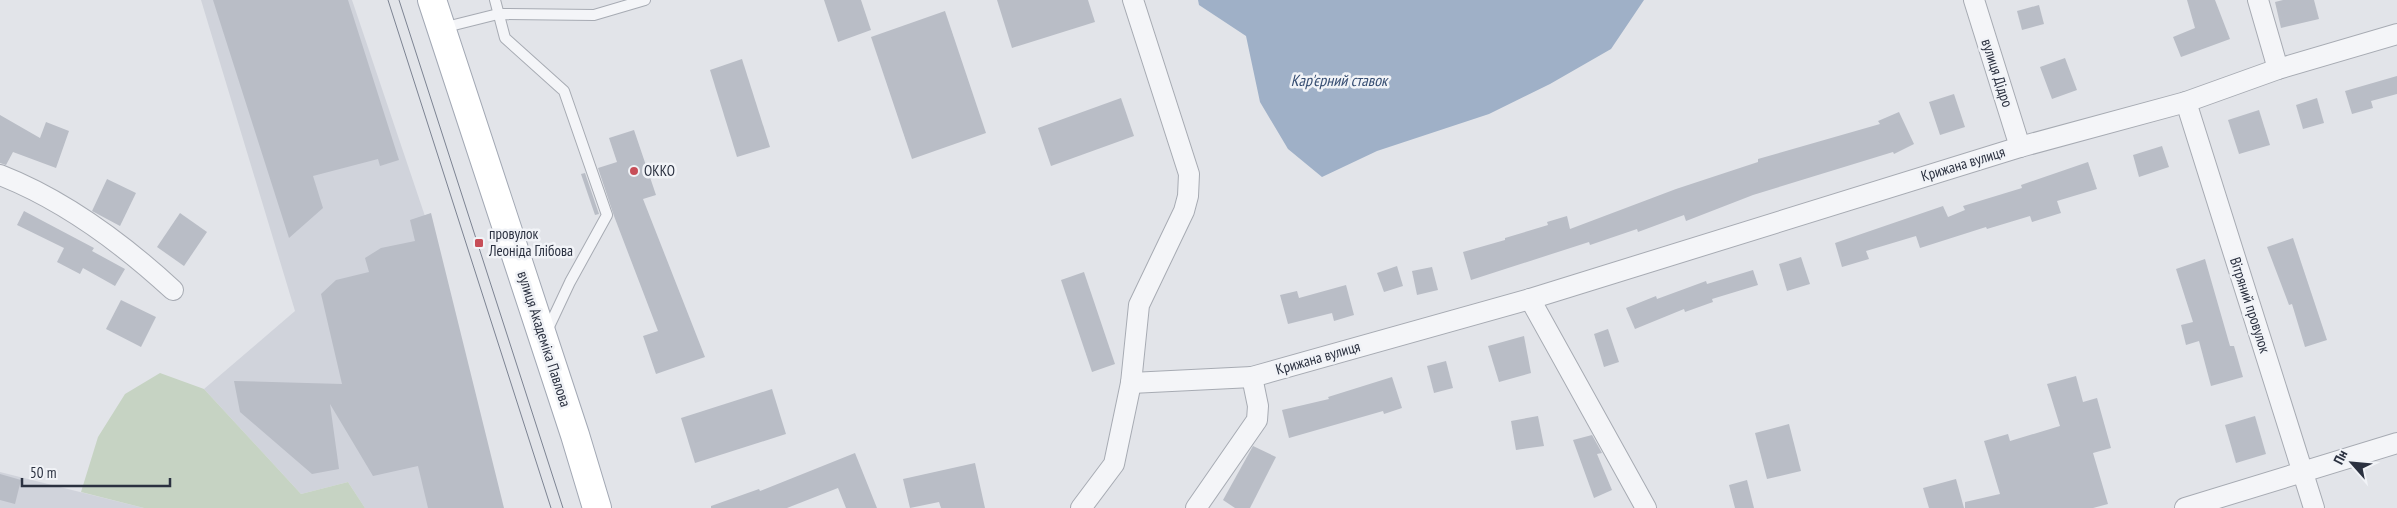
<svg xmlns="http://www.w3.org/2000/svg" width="2397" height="508" font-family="'PT Sans Narrow',sans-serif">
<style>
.built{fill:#d0d3db}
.green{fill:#c6d3c3}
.water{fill:#9fb0c7}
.building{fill:#b9bdc6}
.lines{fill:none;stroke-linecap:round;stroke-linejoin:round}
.lane-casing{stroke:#a7abb3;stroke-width:12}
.street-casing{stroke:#a7abb3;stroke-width:22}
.primary-casing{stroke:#a2a8b4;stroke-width:30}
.lane{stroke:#f4f5f8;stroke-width:10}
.street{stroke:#f4f5f8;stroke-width:20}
.primary{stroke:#fff;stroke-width:28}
.tram{stroke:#7c8392;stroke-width:1}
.poi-dot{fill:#c74e58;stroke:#f1f3f7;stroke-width:2}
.labels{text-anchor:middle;stroke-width:5;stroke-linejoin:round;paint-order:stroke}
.street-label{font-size:15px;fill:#2b3140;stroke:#f1f3f7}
.poi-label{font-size:15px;fill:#2b3140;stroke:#f1f3f7;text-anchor:start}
.water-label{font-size:16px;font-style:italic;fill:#374e72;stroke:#f1f3f7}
</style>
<rect width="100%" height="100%" fill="#e2e4e9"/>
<!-- built -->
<g class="built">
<path d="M201,0H352L429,228L501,508H365L348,482L301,494L204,389L295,311Z"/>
<path d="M0,472L144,508H0Z"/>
</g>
<!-- green -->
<path class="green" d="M160,373L204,389L301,494L348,482L365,508H144L81,492L98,437L125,394Z"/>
<!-- water -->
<path class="water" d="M1198,0H1644L1611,49L1550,84L1489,114L1377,151L1322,177L1288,149L1260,102L1246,36L1199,5Z"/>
<!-- building -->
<g class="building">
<path d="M213,0H348L399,160L380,166L378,159L313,176L323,208L289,238Z"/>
<path d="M824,0H861L871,30L838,42Z"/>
<path d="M997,0H1088L1095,22L1012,48Z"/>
<path d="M2187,0H2215L2230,39L2181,57L2173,37L2195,28Z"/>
<path d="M2283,0H2314L2319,19L2281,28L2275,2Z"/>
<path d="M2039,5L2044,24L2022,30L2017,11Z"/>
<path d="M945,11L986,133L912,159L871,37Z"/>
<path d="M2065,58L2077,90L2052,99L2040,67Z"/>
<path d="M742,59L770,147L737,157L710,70Z"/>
<path d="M2397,76V94L2371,101L2373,108L2352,114L2345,91Z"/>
<path d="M1954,94L1965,127L1940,135L1929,102Z"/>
<path d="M1121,98L1134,136L1051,166L1038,128Z"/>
<path d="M2317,98L2324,123L2303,129L2296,105Z"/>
<path d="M2259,110L2270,145L2239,154L2228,120Z"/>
<path d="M1899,112L1914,144L1894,154L1893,152L1753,195L1686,221L1684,215L1638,232L1637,229L1590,245L1589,242L1471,280L1463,252L1505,240V238L1548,225L1547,222L1567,216L1570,229L1676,189L1758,162V159L1880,124L1878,121Z"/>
<path d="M0,115L40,138L46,122L69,131L56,168L13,152L6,165L0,163Z"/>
<path d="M634,130L656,195L643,199L705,357L656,374L643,336L658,331L614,216L598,168L617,162L609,138Z"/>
<path d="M2162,146L2169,167L2139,177L2133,155Z"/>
<path d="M2088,162L2097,189L2057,201L2061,213L2032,222L2030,216L1987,229L1986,227L1920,248L1916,236L1866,251L1869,259L1842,267L1835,243L1943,206L1948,217L1965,210L1963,206L2022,188L2021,185Z"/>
<path d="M585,173L599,214L595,215L581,174Z"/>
<path d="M107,179L136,193L120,226L92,211Z"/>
<path d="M24,211L94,248L92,251L125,269L115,286L83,268L80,274L57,262L64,248L17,225Z"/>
<path d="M180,213L207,232L184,266L157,247Z"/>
<path d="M431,213L504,508H428L418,466L373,476L330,404L339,469L312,474L240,412L234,381L342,384L321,294L336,280L369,272L365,258L381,248L415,241L410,220Z"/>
<path d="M2293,238L2327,340L2305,347L2292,304L2289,305L2267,247Z"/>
<path d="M1801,257L1810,284L1787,291L1779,264Z"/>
<path d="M2205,259L2230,346H2234L2243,377L2211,386L2199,341L2186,345L2181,325L2193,322L2176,269Z"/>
<path d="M1397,266L1403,286L1384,292L1377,273Z"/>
<path d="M1432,267L1438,290L1417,295L1412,271Z"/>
<path d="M1753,270L1758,285L1712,299L1713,302L1685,312L1684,309L1635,329L1626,308L1656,296L1657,299L1706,281L1707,284Z"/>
<path d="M1084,272L1115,364L1092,372L1061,280Z"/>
<path d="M1346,285L1354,315L1334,321L1332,313L1288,324L1280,295L1297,291L1299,298Z"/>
<path d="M121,300L156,317L141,347L106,329Z"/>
<path d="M1608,329L1619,362L1604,367L1594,334Z"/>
<path d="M1524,336L1531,373L1499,382L1488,346Z"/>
<path d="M1446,361L1453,388L1434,393L1427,366Z"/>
<path d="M2076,376L2083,402L2097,398L2111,448L2093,453L2108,504L2093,508H1965V502L2000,494L1984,441L2008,434L2010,441L2060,426L2047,384Z"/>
<path d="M1392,377L1402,408L1384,414L1383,411L1289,438L1282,410L1329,399L1328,397Z"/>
<path d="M772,389L786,434L695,463L681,418Z"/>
<path d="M1538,416L1544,446L1516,450L1511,421Z"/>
<path d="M2255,416L2266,454L2236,463L2225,425Z"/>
<path d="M1789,424L1801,471L1767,479L1755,433Z"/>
<path d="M1592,435L1602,453L1597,454L1612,490L1594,498L1573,440Z"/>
<path d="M1253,446L1276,457L1250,508H1235L1223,500Z"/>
<path d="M855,453L877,508H846L838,488L787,508H711V506L759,489L760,491Z"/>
<path d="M975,463L985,508H941L939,502L910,508L903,479Z"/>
<path d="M0,474L21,480L15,504L0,500Z"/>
<path d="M1956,479L1964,508H1929L1923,488Z"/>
<path d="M1747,480L1754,508H1735L1729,485Z"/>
</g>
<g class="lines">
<!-- lane casing -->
<g class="lane-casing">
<g id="lane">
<path d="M495,0L505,38L564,91L607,215L570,282L547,331"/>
<path d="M442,28L498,14L594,15L645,0"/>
</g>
</g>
<!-- street casing -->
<g class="street-casing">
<g id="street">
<path d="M1974,0L2020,147"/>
<path d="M2258,0L2278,69"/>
<path d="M2186,102L2314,508"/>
<path d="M0,175C64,200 123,244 173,290"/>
<path d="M1530,299L1646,508"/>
<path d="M1131,383L1252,377"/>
<path d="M1081,508L1114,464L1131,383L1139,305L1184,211L1188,196L1189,174L1133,0"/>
<path d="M1196,508L1257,420L1258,406L1252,377L1530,299L2020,147L2186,102L2278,69L2397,34"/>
<path d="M2185,508L2397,443"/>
</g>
</g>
<!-- primary casing -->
<g class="primary-casing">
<path id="primary" d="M432,0L575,435L597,508"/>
</g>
<!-- lane -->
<use href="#lane" class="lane"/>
<!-- street -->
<use href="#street" class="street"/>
<!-- primary -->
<use href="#primary" class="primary"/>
<!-- tram -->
<g class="tram">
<path d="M388,0L551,508"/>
<path d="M399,0L563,508"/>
</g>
</g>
<!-- markers -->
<g class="poi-dot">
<circle cx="634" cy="171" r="5"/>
<rect x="474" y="238" width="10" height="10" rx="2.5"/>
</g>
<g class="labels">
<!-- street labels -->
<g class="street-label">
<text transform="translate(1997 73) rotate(72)" y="5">вулиця Дідро</text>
<text transform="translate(1963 164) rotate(-17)" y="5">Крижана вулиця</text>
<text transform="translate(2250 305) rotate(72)" y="5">Вітряний провулок</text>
<text transform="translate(544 339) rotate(72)" y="5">вулиця Академіка Павлова</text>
<text transform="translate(1318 358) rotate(-16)" y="5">Крижана вулиця</text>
</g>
<!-- poi labels -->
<g class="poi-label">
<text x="644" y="176">ОККО</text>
<text x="489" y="239">провулок<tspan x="489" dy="17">Леоніда Глібова</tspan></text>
</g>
<!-- water labels -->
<g class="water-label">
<text x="1339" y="86">Кар'єрний ставок</text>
</g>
</g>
<!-- north arrow -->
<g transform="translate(2352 463) rotate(297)" stroke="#f1f3f7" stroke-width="4" paint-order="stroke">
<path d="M0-4L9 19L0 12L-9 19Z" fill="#2b3140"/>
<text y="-8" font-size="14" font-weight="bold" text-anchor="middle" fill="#2b3140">Пн</text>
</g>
<!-- scale -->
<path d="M22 478v8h148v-8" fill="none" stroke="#2b3140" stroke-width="2.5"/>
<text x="30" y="478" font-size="15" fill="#2b3140" stroke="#f1f3f7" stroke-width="4" paint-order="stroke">50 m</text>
</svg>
